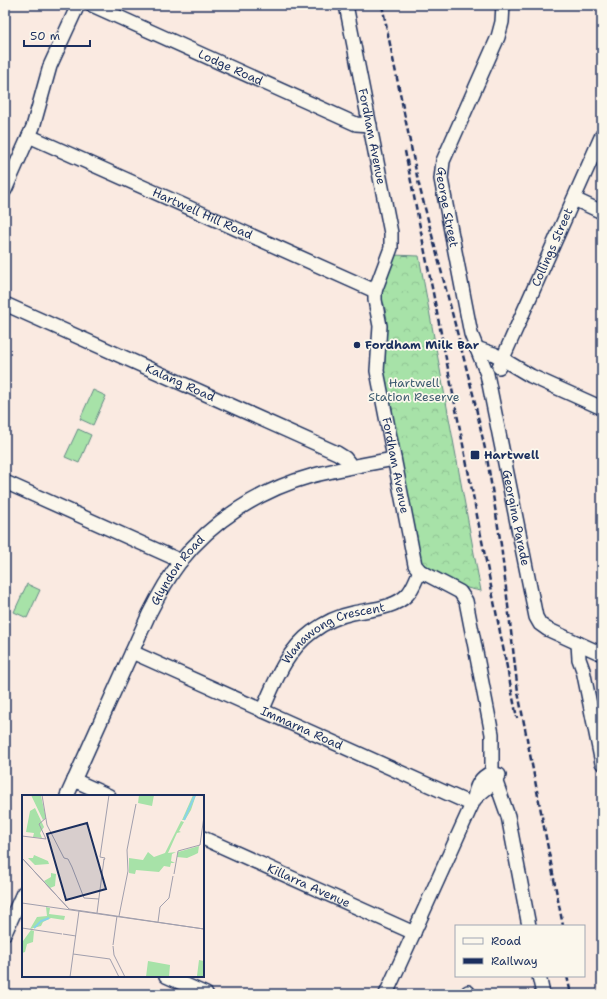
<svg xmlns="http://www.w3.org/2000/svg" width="607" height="999" font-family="'Shantell Sans',sans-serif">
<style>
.grass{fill:#a7e2a8;stroke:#618883}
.forest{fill:url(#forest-crowns);stroke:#618883}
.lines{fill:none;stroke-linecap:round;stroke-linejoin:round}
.minor-casing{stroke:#1b2f5e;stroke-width:16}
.minor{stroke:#fbf7ec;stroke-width:13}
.rail{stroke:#1b2f5e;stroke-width:2.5;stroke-dasharray:6 3;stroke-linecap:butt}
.poi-dot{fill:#1b2f5e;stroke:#fbf7ec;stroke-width:1.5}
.labels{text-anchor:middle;stroke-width:3.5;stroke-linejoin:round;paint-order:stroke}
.street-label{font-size:12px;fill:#1b2f5e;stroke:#fbf7ec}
.poi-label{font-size:12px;font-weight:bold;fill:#1b2f5e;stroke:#fbf7ec;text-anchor:start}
.park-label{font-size:12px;fill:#3e5c70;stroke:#fbf7ec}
.inset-river{fill:none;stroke:#89d3e9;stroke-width:2}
.inset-road{fill:none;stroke:#a19fad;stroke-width:1}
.view{fill:#1b2f5e;fill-opacity:0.15;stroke:#1b2f5e;stroke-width:2}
.inset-edge{fill:none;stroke:#1b2f5e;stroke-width:2}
</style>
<defs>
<pattern id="forest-crowns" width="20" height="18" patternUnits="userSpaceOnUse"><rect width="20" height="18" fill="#a7e2a8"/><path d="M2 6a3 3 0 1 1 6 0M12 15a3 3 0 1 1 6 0" fill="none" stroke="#8fc293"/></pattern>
</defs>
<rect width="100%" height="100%" fill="#faeae1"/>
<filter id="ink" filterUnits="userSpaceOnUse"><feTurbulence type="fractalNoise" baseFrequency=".025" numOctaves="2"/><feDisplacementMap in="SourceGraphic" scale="8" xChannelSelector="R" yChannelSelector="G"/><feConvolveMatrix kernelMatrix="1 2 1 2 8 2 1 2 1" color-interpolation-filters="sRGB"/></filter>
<g filter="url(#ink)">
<!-- grass -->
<g class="grass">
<path d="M93,390L106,396L93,425L80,419Z"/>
<path d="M78,429L91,435L79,463L65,457Z"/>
<path d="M27,584L40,590L27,618L14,612Z"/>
</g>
<!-- forest -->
<path class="forest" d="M393,255L419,256L481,591C458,587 438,579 421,563L382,365L385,362V354L382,351L384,322L387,319L384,304L381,300L382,290Z"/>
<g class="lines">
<!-- minor casing -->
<g class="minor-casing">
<g id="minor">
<path id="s1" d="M92,5L356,124L370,125"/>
<path id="s2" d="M346,5L391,233V248L375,291V300L380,326L377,371L410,539L415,565L420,571L460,592L466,601L492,734V771L508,816L529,926"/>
<path id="s3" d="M503,5L502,22L498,37L443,161L441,179L471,334L487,374L536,617L540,624L547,629L602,654"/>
<path id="s4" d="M29,136L375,291"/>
<path d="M5,190L33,127L50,66L78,5"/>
<path d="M574,199L602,212"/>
<path id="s5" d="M5,304L337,453L345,458L352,467"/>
<path d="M476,348L494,354L531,376L602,408"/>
<path id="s6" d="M499,367L602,135"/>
<path d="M5,482L181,561"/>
<path d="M578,643L579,659L583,670L602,763"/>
<path id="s7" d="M132,652L471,804"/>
<path id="s8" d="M262,711C275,682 286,651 312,632C324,623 338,616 353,613C370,609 393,609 407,595C413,589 416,579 420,571"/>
<path d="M74,780L109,796"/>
<path id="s9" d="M67,796L149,614C158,596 168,578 180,562C212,521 260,490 311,476C338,469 366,464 394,459"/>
<path id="s10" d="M203,838L414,933"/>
<path d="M5,933L23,893"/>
<path d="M166,976L206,994"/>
<path d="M539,976L543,994"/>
<path d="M386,994L474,800C482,790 493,786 499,775L491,773C479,778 475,788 474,800"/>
<path d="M467,994L468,992"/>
</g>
</g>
<!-- minor -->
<use href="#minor" class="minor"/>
<!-- rail -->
<g class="rail">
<path d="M382,5L418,181L473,394L487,458L501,545L518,692L563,926"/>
<path d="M405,151L517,718"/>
<path d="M567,976L571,994"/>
</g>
</g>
</g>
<!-- markers -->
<g class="poi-dot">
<circle cx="357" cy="345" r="4"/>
<rect x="470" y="450" width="10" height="10" rx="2"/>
</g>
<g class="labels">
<!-- street labels -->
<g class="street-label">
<text dy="4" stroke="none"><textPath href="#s1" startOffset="152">Lodge Road</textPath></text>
<text dy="4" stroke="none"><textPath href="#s2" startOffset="134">Fordham Avenue</textPath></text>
<text dy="4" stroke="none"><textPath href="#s3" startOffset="215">George Street</textPath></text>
<text dy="4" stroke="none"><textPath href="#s4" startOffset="190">Hartwell Hill Road</textPath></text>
<text dy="4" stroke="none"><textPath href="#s6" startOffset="131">Collings Street</textPath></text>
<text dy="4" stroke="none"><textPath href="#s5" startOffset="192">Kalang Road</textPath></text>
<text dy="4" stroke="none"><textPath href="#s2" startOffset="470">Fordham Avenue</textPath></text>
<text dy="4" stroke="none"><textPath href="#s3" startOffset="534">Georgina Parade</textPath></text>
<text dy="4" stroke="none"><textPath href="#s9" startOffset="252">Glyndon Road</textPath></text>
<text dy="4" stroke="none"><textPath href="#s8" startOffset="113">Wanawong Crescent</textPath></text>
<text dy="4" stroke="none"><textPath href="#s7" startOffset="186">Immarna Road</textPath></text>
<text dy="4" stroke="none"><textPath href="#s10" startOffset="116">Killarra Avenue</textPath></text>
</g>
<!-- poi labels -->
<g class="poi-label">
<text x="365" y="349">Fordham Milk Bar</text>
<text x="484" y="459">Hartwell</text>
</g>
<!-- park labels -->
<g class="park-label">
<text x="414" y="387">Hartwell<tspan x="414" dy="14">Station Reserve</tspan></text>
</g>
</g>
<!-- overview -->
<g transform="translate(22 795)">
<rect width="182" height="182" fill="#faeae1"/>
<path d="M9,0L19,1L24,23L21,25ZM117,0H132L130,11L116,8ZM171,0H174L169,15L163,25H160ZM13,13L22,32L18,38L20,43L11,42L12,38L4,37L8,16ZM159,26L162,27L157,36L159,37L155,38L146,58L154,57L150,59L149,66L153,68H149L148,72L142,71L137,77L114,75L113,79L107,78V63L121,65L126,57L132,62L143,58ZM177,51L176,58L172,60L165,63L155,62L156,57ZM12,60L26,66L27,69L13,70L6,63H11ZM29,78L34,79L33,91L28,93L22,86L29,82ZM24,112L28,113L27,119L43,121L42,125L29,123L21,127L19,131L8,134L15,122L25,121ZM9,135L12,136L11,147L5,149L3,157L0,158L1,146ZM177,165L182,166V182L175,181ZM126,166L148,170L147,182H124Z" fill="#a7e2a8"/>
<path class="inset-river" d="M162,25L173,0M12,133L19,126L27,123"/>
<path class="inset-road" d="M20,0L25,30L42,63L46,64L50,72L62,103L77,104M0,41L24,44L17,29L24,23M0,63L47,114M0,63L47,114L182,134M82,65L83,63L78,62L87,0M152,79L156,56L178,50L182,21M0,108L182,134M75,118L82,64M97,121L106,76L105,55L114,9M136,127L138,112L147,103L151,81M0,133L40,139M41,139L54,141M91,150L95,121M91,151L92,160L103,182M51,159L88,164L97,182M48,182L57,116"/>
<path class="view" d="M65,28L84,94L44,105L25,39Z"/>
<rect width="182" height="182" class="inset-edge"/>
</g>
<!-- margin -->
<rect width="607" height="999" fill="none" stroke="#fbf7ec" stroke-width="20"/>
<rect x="10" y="10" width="587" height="979" fill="none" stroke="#1b2f5e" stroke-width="1.5" filter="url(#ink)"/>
<!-- legend -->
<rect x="455" y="925" width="130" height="52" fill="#fbf7ec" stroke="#a1a7b3"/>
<rect x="463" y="938" width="20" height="6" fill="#fbf7ec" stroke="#a1a7b3"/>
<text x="491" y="945" font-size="12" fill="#1b2f5e">Road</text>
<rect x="463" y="958" width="20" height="6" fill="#1b2f5e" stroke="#a1a7b3"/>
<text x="491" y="965" font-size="12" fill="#1b2f5e">Railway</text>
<!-- scale -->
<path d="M24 40v6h66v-6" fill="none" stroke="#1b2f5e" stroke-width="2"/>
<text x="30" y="40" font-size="12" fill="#1b2f5e" stroke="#fbf7ec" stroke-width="3" paint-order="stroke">50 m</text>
</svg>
